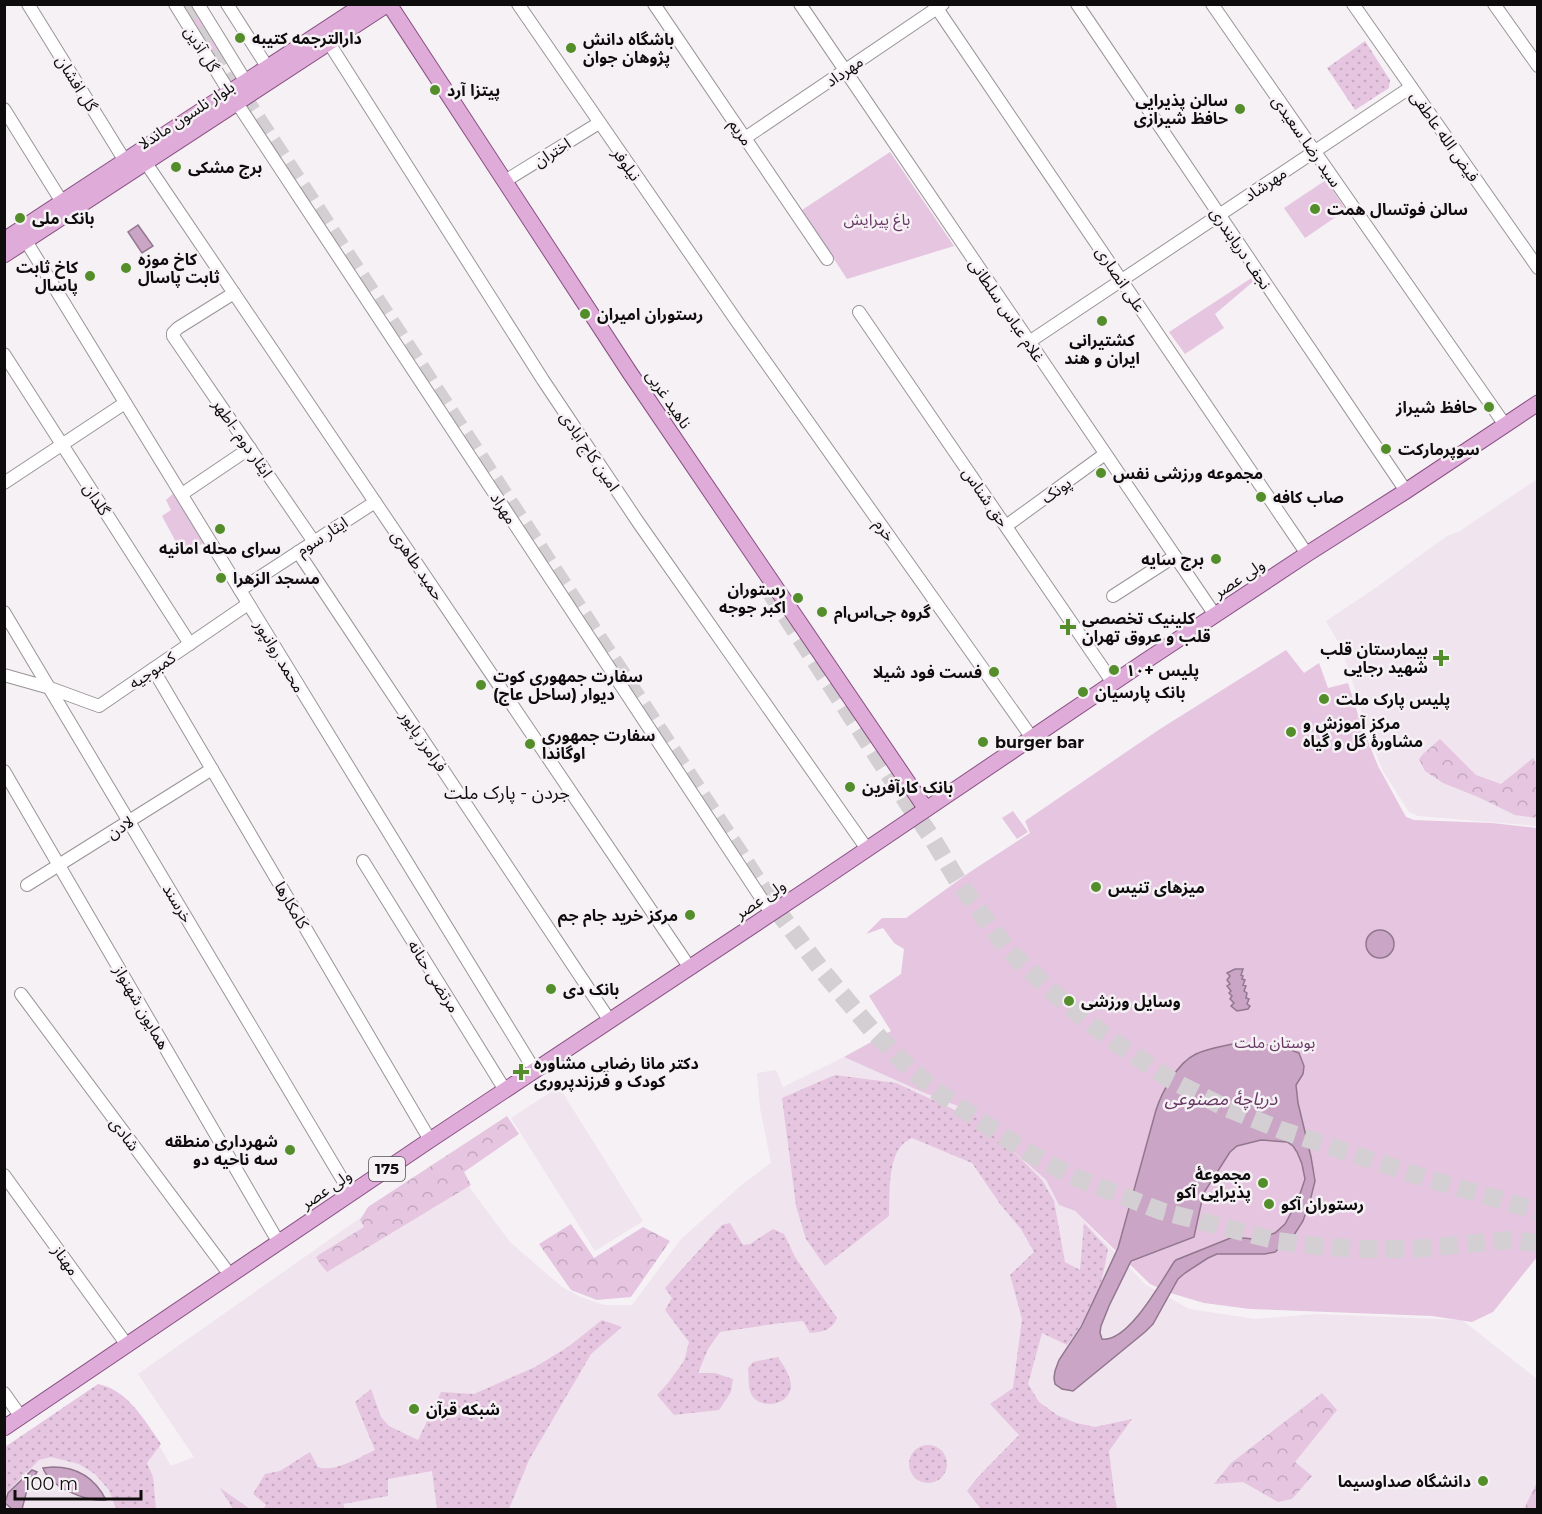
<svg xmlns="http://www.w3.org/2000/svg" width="1542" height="1514" font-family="Montserrat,'Noto Sans Arabic',sans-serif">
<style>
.built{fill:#f0e4ee}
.grass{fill:url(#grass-dots)}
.forest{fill:url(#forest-crowns)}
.park{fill:#e5c5e0}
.water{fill:#caa5c6;stroke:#92778e;stroke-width:1.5;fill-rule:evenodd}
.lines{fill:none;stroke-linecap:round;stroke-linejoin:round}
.highway-tunnel{stroke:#d3cfd2;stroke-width:18;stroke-dasharray:18 9;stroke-linecap:butt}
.minor-casing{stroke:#999498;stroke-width:14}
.major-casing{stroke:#885082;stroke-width:17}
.minor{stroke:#fff;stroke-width:12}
.major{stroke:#dfacda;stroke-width:15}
.poi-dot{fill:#548e2b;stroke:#f6f1f5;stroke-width:2}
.labels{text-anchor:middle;stroke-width:5;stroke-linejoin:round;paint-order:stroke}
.shield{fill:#f6f1f5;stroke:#545153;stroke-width:1.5}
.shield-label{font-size:15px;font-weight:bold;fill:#0e0c0d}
.poi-label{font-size:16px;font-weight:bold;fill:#0e0c0d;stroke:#f6f1f5;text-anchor:start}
.street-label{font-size:16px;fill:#0e0c0d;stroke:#f6f1f5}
.park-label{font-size:16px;fill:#683864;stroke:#f6f1f5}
.neighbourhood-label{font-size:18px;fill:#0e0c0d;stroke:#f6f1f5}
.water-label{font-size:18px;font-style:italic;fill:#673763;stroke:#f6f1f5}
</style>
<defs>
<pattern id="grass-dots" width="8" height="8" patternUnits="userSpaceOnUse" patternTransform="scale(1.5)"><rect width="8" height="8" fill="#e5c5e0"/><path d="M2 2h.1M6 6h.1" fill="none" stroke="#c3a8bf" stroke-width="1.8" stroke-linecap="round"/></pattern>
<pattern id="forest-crowns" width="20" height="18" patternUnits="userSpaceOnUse" patternTransform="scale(1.5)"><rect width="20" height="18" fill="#e5c5e0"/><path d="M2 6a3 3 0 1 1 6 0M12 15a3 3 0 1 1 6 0" fill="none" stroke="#c3a8bf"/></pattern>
</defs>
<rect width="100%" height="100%" fill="#f6f1f5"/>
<!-- built -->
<g class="built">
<path d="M1537,479V826L1418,816L1409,812L1383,771L1370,739L1350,673L1338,642L1326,621L1374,589L1447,536L1460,531Z"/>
<path d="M844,1057L906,1085L975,1113L1003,1142L1046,1180L1059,1205L1075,1211L1145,1284L1189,1309L1255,1319L1316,1314L1462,1320L1537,1379V1492L1528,1509L5,1510V1456L145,1421L171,1466L194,1457L138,1374L447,1157L510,1242L562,1287L579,1296L604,1305H632L681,1239L744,1183L771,1163L760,1108L757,1073L776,1070L783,1087Z"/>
<path d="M559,1087L643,1221L595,1251L511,1118Z"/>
</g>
<!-- grass -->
<g class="grass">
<path d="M1365,41L1390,80L1389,88L1355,110L1327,68Z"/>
<path d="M835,1075L896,1083L957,1111L975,1113L1042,1180L1054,1201L1065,1262L1080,1270L1084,1223L1108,1249C1106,1260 1104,1271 1101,1282C1094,1305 1081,1326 1067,1345L1042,1333L1028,1384L1039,1402L1057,1415L1076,1423L1095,1427L1132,1419L1109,1451L1114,1492L1117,1509H981L967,1491L977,1478L1019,1435L990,1404L1013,1388L1022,1319L1010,1275L1034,1252L1021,1229L1000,1204L972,1163L912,1138C909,1140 906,1141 904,1143C887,1158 890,1196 889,1216L825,1266L806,1239L796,1206L782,1098Z"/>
<path d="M730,1223L743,1245L750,1244L773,1229L784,1234L795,1257L837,1318C832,1330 823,1332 810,1333L803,1321L781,1323L720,1332L708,1349L698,1373H715L733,1379L731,1392L719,1410L674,1415L657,1395L668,1383L684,1361L689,1342L665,1310L672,1298L665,1288L722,1225Z"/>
<path d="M602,1320L622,1327L591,1354L529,1460L509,1509H437L432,1471L388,1479V1496L343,1504L345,1509H263L266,1505L253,1494L265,1474L280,1471L310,1452L318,1467C334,1473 360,1457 375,1450L355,1402L371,1389L381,1417L389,1426L418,1440L441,1392L474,1394L535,1367L568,1347Z"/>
<path d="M778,1357C783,1365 791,1376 791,1386C790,1407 756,1411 750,1391C748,1384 749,1375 748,1368L753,1362Z"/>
<path d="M98,1384C128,1390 145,1421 161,1444L147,1463L153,1477L156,1509H116L109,1490L95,1474L79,1464L51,1457L39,1460L5,1494V1447Z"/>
<circle cx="928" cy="1464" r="19"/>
<path d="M220,1488L250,1509H233Z"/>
</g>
<!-- forest -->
<g class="forest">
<path d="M1440,739L1476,775L1501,784L1533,758L1537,765V818L1515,815L1478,797L1443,783L1425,771L1419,759L1423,754Z"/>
<path d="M507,1116L519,1134L464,1172L471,1185L327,1272L321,1265L316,1257L320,1254L364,1227L360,1220L368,1207Z"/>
<path d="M571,1224L594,1258L643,1227L670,1241L631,1297L597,1300L571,1290L539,1244Z"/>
<path d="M1322,1393L1337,1410L1295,1462L1312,1476L1292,1499L1278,1502L1243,1482L1214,1484L1231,1463Z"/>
<path d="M1537,1482V1509H1524Z"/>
</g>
<!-- park -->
<g class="park">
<path d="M178,5H193L226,57L215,64Z"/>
<path d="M890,152L954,246L847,279L802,210Z"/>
<path d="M1326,180L1346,210L1305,238L1284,208Z"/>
<path d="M1253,277L1255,280L1215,314L1224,328L1185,354L1169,332Z"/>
<path d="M174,493L203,543L184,557L162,516L171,510L166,500Z"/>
<path d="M1286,650L1304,673L1319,663L1328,688L1348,683L1361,724L1378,766L1406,817L1414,820L1492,823L1537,828V1257L1493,1312L1472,1322L1432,1316L1250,1309L1204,1303L1167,1292L1150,1284L1075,1211L1059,1205L1046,1180L1003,1142L975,1113L920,1091L844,1057L891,1031L869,996L901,974L904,949L894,943L883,928L866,934L882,918H906L970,872L1030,833L1025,821L1160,729Z"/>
<path d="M1013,811L1028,832L1017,839L1002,818Z"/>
</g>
<!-- water -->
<g class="water">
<path d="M138,225L153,246L142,253L128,232Z"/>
<circle cx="1380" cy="944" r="14"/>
<path d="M1235,969H1243L1241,975L1243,976L1242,979L1245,980L1243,985L1246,986L1244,991L1247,993L1246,998L1249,999L1247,1004L1250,1006L1248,1009L1237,1011L1231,1006L1234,1003L1230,999L1232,996L1229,993L1231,991L1227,986L1230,984L1227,980L1230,976L1227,973Z"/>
<path d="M1237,1043C1259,1043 1279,1045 1299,1053L1304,1066L1303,1074L1296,1085L1298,1103L1311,1157L1315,1181L1310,1201L1303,1221L1294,1235L1275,1252L1265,1254H1217L1208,1258L1185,1273L1178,1279L1153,1324L1145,1332L1073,1391L1062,1389L1055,1384L1054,1378L1055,1371L1059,1360L1081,1327L1092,1304L1118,1248L1156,1110C1162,1092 1177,1063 1196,1054C1208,1048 1224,1046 1237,1043ZM1261,1140L1287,1142L1293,1146L1297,1152L1302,1164L1305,1179L1298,1200L1285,1224L1275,1233L1265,1236L1253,1239L1233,1237L1176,1260L1174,1262C1161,1282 1128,1343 1102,1339L1100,1333L1101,1326L1109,1306L1131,1261L1194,1237L1202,1200L1205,1191L1230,1152L1237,1146Z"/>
<path d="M53,1467C77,1467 95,1478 106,1500C86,1502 50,1487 43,1468Z"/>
<path d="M32,1470L37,1472L27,1490L22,1509H12L5,1503L8,1493Z"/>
</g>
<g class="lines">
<!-- highway-tunnel -->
<g class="highway-tunnel">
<path d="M186,4L248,105L776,909L824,973L871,1029L911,1070L939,1093L998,1133L1027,1152L1074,1177L1161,1211L1277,1241L1325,1247L1365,1249H1413L1509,1240L1538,1243"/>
<path d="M771,593L907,802L932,838L959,883L1007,949L1057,996L1106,1036L1169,1079L1224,1107L1281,1130L1419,1176L1538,1211"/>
</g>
<!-- minor casing -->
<g class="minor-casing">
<g id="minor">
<path d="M28,4L125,161"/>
<path d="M175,4L230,93"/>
<path d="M198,4L246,82"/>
<path d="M227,4L268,68"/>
<path d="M518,4L738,323L1032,738"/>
<path d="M654,4L827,259"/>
<path d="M800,4L1215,615"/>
<path d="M934,4L1307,554"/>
<path d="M1077,4L1406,491"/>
<path d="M1212,4L1505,425"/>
<path d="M1353,4L1538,268"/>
<path d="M1494,4L1538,66"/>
<path d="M329,43L543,380L638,522L867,849"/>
<path d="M237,103L771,913"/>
<path d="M4,109L62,202"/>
<path d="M745,138L943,4"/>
<path d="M146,163L690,968"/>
<path d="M505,181L599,123"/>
<path d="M26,241L535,1071"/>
<path d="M234,293L178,328L173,333V336L314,542"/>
<path d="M859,312L1113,683"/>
<path d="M1029,342L1411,87"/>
<path d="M4,354L190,644"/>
<path d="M4,483L125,403"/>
<path d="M182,494L250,448"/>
<path d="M1006,526L1105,454"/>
<path d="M298,552L610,1021"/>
<path d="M240,590L375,502"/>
<path d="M1113,596L1175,556"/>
<path d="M4,612L351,1194"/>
<path d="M153,669L430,1140"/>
<path d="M4,675L50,688L99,706L248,604"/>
<path d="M4,771L279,1243"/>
<path d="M363,861L505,1090"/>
<path d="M27,885L212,769"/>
<path d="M21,994L230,1275"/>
<path d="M4,1175L127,1345"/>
<path d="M4,1393L21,1417"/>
</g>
</g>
<!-- major casing -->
<g class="major-casing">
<g id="major">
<path d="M389,4L630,373L926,809"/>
<path d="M4,240L364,4"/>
<path d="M4,255L388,4"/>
<path d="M4,1428L430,1140L817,883L1144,662L1307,554L1406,491L1538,403"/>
</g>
</g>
<!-- minor -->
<use href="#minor" class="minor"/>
<!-- major -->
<use href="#major" class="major"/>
</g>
<!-- markers -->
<g class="poi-dot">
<circle cx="240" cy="38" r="6"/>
<circle cx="571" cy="48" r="6"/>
<circle cx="435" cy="90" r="6"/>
<circle cx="1240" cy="109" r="6"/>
<circle cx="176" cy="167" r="6"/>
<circle cx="1315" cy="209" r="6"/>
<circle cx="20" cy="218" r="6"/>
<circle cx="126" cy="268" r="6"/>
<circle cx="90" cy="276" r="6"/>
<circle cx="585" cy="314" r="6"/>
<circle cx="1102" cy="321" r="6"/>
<circle cx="1489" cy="407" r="6"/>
<circle cx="1386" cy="449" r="6"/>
<circle cx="1101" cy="473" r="6"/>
<circle cx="1261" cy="497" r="6"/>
<circle cx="220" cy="529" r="6"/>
<circle cx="1216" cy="559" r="6"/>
<circle cx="221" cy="578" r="6"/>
<circle cx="798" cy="598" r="6"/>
<circle cx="822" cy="612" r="6"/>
<path d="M1065 618h6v6h6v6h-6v6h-6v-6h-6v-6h6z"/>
<path d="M1438 649h6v6h6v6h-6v6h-6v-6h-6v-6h6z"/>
<circle cx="1114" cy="670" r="6"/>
<circle cx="994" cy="672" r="6"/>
<circle cx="481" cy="685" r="6"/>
<circle cx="1083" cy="692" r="6"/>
<circle cx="1324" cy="699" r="6"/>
<circle cx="1291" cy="732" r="6"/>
<circle cx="983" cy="742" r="6"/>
<circle cx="530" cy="744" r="6"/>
<circle cx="850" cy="787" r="6"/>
<circle cx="1096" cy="887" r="6"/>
<circle cx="690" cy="915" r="6"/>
<circle cx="551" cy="989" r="6"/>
<circle cx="1069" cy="1001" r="6"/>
<path d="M518 1063h6v6h6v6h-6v6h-6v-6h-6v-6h6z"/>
<circle cx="290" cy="1150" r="6"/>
<circle cx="1263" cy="1183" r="6"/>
<circle cx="1269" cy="1204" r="6"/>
<circle cx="414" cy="1409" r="6"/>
<circle cx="1483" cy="1481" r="6"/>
</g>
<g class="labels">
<!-- shield labels -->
<rect class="shield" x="369" y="1157" width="36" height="24" rx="4.5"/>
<g class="shield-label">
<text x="387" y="1174">175</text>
</g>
<!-- poi labels -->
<g class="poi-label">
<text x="252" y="44">دارالترجمه کتیبه</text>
<text x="583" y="45">باشگاه دانش<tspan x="583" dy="18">پژوهان جوان</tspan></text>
<text x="447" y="96">پیتزا آرد</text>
<text x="1228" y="106" text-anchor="end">سالن پذیرایی<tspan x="1228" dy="18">حافظ شیرازی</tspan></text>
<text x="188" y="173">برج مشکی</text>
<text x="1327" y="215">سالن فوتسال همت</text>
<text x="32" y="224">بانک ملی</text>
<text x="138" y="265">کاخ موزه<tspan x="138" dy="18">ثابت پاسال</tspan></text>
<text x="78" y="273" text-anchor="end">کاخ ثابت<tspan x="78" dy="18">پاسال</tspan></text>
<text x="597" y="320">رستوران امیران</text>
<text x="1102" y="346" text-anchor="middle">کشتیرانی<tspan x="1102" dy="18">ایران و هند</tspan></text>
<text x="1477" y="413" text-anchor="end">حافظ شیراز</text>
<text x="1398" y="455">سوپرمارکت</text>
<text x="1113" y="479">مجموعه ورزشی نفس</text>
<text x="1273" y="503">صاب کافه</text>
<text x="220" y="554" text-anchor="middle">سرای محله امانیه</text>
<text x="1204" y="565" text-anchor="end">برج سایه</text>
<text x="233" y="584">مسجد الزهرا</text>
<text x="786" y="595" text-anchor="end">رستوران<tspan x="786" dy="18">اکبر جوجه</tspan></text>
<text x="834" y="618">گروه جی‌اس‌ام</text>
<text x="1082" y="624">کلینیک تخصصی<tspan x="1082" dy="18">قلب و عروق تهران</tspan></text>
<text x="1428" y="655" text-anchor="end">بیمارستان قلب<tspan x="1428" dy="18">شهید رجایی</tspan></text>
<text x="1126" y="676">پلیس +۱۰</text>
<text x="982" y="678" text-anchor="end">فست فود شیلا</text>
<text x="493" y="682">سفارت جمهوری کوت<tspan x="493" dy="18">دیوار (ساحل عاج)</tspan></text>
<text x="1095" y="698">بانک پارسیان</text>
<text x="1336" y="705">پلیس پارک ملت</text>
<text x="1303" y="729">مرکز آموزش و<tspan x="1303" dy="18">مشاورهٔ گل و گیاه</tspan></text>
<text x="542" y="741">سفارت جمهوری<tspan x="542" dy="18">اوگاندا</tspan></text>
<text x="995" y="748">burger bar</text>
<text x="862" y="793">بانک کارآفرین</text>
<text x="1108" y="893">میزهای تنیس</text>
<text x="678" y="921" text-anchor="end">مرکز خرید جام جم</text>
<text x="563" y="995">بانک دی</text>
<text x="1081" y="1007">وسایل ورزشی</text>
<text x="534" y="1069">دکتر مانا رضایی مشاوره<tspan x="534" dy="18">کودک و فرزندپروری</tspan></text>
<text x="278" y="1147" text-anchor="end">شهرداری منطقه<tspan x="278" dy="18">سه ناحیه دو</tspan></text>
<text x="1251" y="1180" text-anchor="end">مجموعهٔ<tspan x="1251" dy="18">پذیرایی آکو</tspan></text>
<text x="1281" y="1210">رستوران آکو</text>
<text x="426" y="1415">شبکه قرآن</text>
<text x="1471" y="1487" text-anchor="end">دانشگاه صداوسیما</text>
</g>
<!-- street labels -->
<g class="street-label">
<text transform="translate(202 49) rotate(58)" y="6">گل آذین</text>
<text transform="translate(844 71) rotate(-34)" y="6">مهرداد</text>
<text transform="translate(77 83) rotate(58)" y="6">گل‌ افشان</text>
<text transform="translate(186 115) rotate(-33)" y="6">بلوار نلسون ماندلا</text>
<text transform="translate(741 132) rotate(56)" y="6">مریم</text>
<text transform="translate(1445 136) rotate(55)" y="6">فیض الله عاطفی</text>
<text transform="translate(1307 141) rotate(55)" y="6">سید رضا سعیدی</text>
<text transform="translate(552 152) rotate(-32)" y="6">اختران</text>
<text transform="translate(627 164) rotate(55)" y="6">نیلوفر</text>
<text transform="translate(1265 184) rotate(-34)" y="6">مهرشاد</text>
<text transform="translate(1241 248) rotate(56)" y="6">نجف دریابندری</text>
<text transform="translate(1121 279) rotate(56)" y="6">علی انصاری</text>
<text transform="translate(1007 310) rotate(56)" y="6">غلام عباس سلطانی</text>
<text transform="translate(669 399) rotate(56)" y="6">ناهید غربی</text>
<text transform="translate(243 438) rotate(55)" y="6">ایثار دوم -اطهر</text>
<text transform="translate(590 451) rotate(56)" y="6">امین کاج آبادی</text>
<text transform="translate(1056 490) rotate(-36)" y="6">پونک</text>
<text transform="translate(986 497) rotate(55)" y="6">حق شناس</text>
<text transform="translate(97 499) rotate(57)" y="6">گلدان</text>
<text transform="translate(504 508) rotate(57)" y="6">مهراد</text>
<text transform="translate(885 530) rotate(55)" y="6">خرم</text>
<text transform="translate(322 536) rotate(-33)" y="6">ایثار سوم</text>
<text transform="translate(418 565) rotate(56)" y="6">حمید طاهری</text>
<text transform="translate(1239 578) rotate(-33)" y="6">ولی عصر</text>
<text transform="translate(280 656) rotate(59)" y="6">محمد روانپور</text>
<text transform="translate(152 670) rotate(-34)" y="6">کمبوجیه</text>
<text transform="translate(424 741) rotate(56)" y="6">فرامرز پایور</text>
<text transform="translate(120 827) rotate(-32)" y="6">لادن</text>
<text transform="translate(760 899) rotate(-34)" y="6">ولی عصر</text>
<text transform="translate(178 903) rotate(59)" y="6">خرسند</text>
<text transform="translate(292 905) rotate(60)" y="6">کامکارها</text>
<text transform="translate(434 976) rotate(58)" y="6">مرتضی حنانه</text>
<text transform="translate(142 1007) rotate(60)" y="6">همایون شهنواز</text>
<text transform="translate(125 1134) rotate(53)" y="6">شادی</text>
<text transform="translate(326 1189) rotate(-34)" y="6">ولی عصر</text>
<text transform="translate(66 1260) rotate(54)" y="6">مهناز</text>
</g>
<!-- park labels -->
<g class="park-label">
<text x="877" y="225">باغ پیرایش</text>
<text x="1275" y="1048">بوستان ملت</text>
</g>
<!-- neighbourhood labels -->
<g class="neighbourhood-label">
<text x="507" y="799">جردن - پارک ملت</text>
</g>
<!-- water labels -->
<g class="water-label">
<text x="1221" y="1105">دریاچهٔ مصنوعی</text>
</g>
</g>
<!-- border -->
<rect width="1542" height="1514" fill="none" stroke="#0e0c0d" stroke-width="12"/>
<!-- scale -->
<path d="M15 1490v9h126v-9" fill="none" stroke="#0e0c0d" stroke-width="3"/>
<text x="24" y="1490" font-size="18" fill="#0e0c0d" stroke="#f6f1f5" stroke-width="4.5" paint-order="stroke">100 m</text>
</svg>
